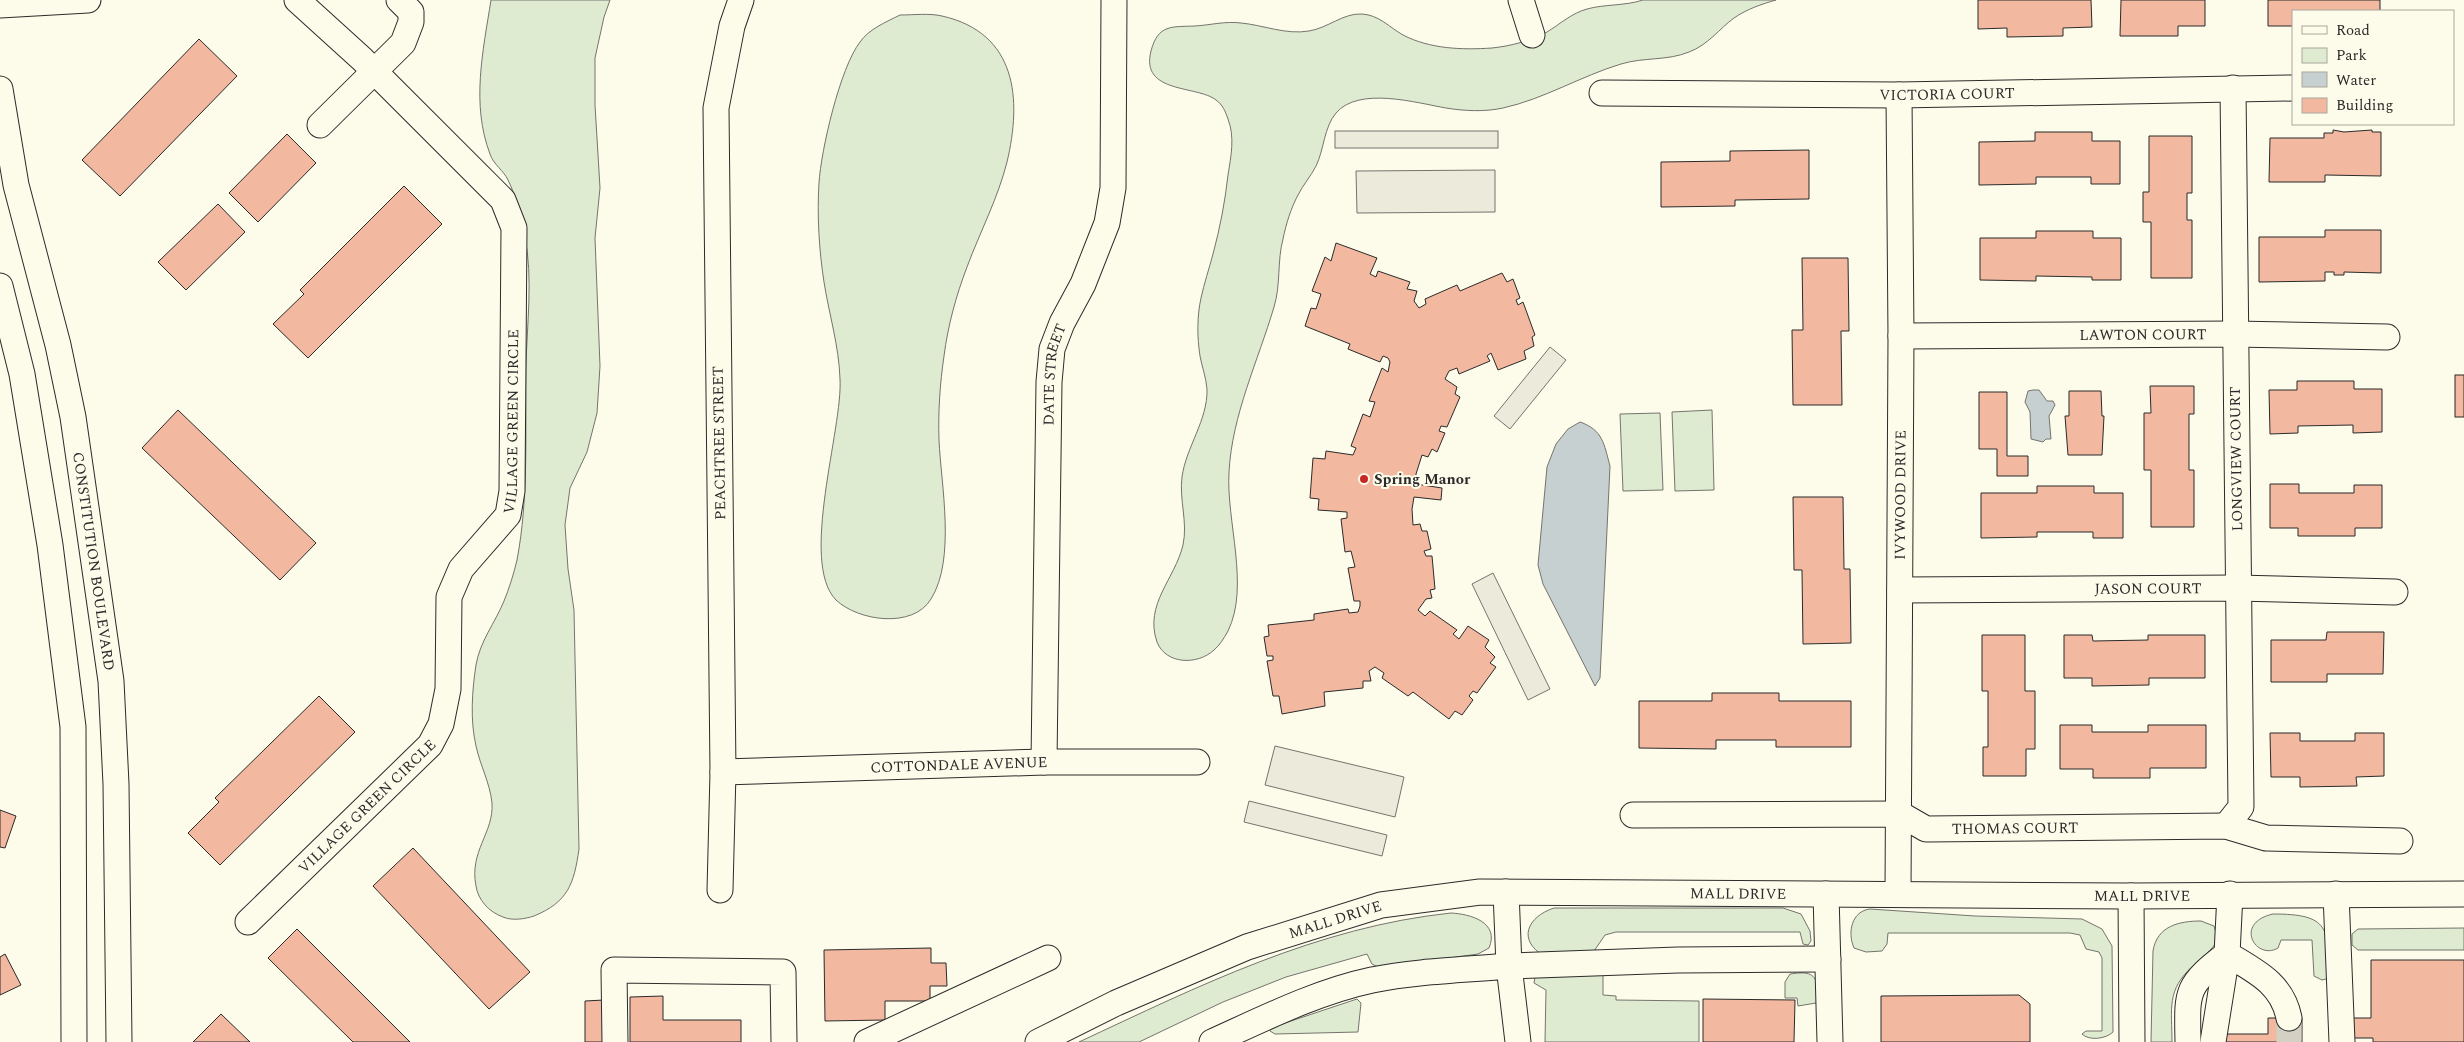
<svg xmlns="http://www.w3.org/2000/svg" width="2464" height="1042" font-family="Spectral,serif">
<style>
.green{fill:#deebd1;stroke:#74746e}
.parking{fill:#eceadb;stroke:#74746e}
.water{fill:#c7d0d0;stroke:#74746e}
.building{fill:#f2b8a0;stroke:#2b2b2b}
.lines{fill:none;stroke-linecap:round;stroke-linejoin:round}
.minor-tunnel{stroke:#d3d1c4;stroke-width:25;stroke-dasharray:25 12;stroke-linecap:butt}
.minor-casing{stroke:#2b2b2b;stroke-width:27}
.minor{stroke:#fdfbea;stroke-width:25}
.poi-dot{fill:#c62828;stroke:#fdfbea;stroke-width:2}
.labels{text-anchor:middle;stroke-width:4;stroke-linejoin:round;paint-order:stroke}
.street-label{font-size:15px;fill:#2b2b2b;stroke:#fdfbea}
.poi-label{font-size:15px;font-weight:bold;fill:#2b2b2b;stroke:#fdfbea;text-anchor:start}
</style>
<rect width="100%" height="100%" fill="#fdfbea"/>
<!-- green -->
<g class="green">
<path d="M491,0H610L604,17L595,58V105L600,188L595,238L600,366L597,413L587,452L570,488L565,525L568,569L574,610L579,849C574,884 568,902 534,916C525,919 512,921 503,917C489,912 478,900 476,886C469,851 494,833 492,803C490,783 480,765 476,746C470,720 472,691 476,665C480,641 495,623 504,601C509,589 514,573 517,560C529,497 525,430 526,366C527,324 533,278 525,237C521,218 517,198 508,180C504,171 493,164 490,154C471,104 483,51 491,0Z"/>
<path d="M1643,0H1776C1762,4 1747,9 1734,18C1719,29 1708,45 1689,52C1667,61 1644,57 1621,64C1581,76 1544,99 1503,108C1485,112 1464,111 1446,108C1417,103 1359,86 1336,113C1324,127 1324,150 1316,166C1311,176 1303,185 1298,195C1291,208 1286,224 1283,239C1277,261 1281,284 1274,307C1258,361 1232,415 1229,472C1226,521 1250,586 1228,631C1224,638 1220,645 1214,650C1198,665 1166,665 1157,642C1144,604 1175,579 1183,545C1188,522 1179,500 1182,477C1186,447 1208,420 1207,389C1206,377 1202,367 1200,356C1197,337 1197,316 1201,298C1204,284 1209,269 1213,254C1220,228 1225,202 1228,175C1231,156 1235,137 1228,119C1225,111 1223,105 1216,100C1197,85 1140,94 1151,51C1158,24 1172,27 1195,26C1211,25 1225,21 1241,23C1263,25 1286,35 1309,31C1328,28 1343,13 1362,14C1379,15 1389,27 1403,35C1430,49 1462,50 1492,48C1511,46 1530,41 1547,32C1560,24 1572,13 1587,9C1605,4 1625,6 1643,0Z"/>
<path d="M900,15C914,15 929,13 942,16C1017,33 1022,99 1007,162C998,198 980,232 967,267C956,296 948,325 944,356C940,383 938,412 939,440C941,485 956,559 931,599C913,629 858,621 836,600C799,562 843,428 840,379C839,346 829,314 824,282C819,250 817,215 819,183C821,150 840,68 860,42C869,29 886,22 900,15Z"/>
<path d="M1712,410L1714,490L1675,491L1672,412Z"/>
<path d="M1660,413L1663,490L1623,491L1620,414Z"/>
<path d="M1554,908H1783L1801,914L1810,931L1811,941L1808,945L1803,944L1800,932H1616L1605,935L1594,951L1544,956C1517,940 1527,917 1554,908Z"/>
<path d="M1870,909L1975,916L2082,919L2102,929L2112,946L2113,1032C2106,1039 2089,1041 2082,1034L2086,1031H2102V958L2099,952L2086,949L2080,935L2070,933H1888L1887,944L1882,951L1866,952L1854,948C1847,932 1852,911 1870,909Z"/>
<path d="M1451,913C1470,914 1500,922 1489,948L1478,954L1380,968L1372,964L1367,954L1286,977L1223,1002L1139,1042H1079C1199,986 1317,927 1451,913Z"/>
<path d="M2273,914C2330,914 2328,928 2330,978L2322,980L2314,976L2312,940H2281L2278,948C2256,961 2233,923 2273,914Z"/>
<path d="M2201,921L2214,926L2218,940C2212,950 2201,958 2193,966C2166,990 2172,1009 2172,1042H2151L2153,951C2157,926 2179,921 2201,921Z"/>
<path d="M2464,928V950H2358L2352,945V934L2358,929Z"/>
<path d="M1603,974V995L1616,996V1000L1699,1001V1042H1545L1546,990L1534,983L1535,977Z"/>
<path d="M1790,974C1804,972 1816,971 1817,987C1818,993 1819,998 1816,1003L1798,1006L1797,998H1785V982Z"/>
<path d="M1357,999L1361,1003L1358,1032L1275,1034L1270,1031V1028Z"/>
</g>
<!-- parking -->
<g class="parking">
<rect x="1335" y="131" width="163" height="17"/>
<path d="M1495,170V212L1357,213L1356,171Z"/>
<path d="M1550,347L1566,360L1510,429L1494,416Z"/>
<path d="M1493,573L1550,689L1528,700L1472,584Z"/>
<path d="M1275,746L1404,777L1395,817L1265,785Z"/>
<path d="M1249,801L1387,835L1382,856L1244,822Z"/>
</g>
<!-- water -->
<g class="water">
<path d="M2033,390H2039L2047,401H2053L2055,405L2049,416L2051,439H2046L2043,442L2031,439L2030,412L2025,402L2028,391Z"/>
<path d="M1580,422C1603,430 1604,444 1610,466L1600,678L1595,686L1543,584L1538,565L1547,467L1556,444L1568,429Z"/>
</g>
<!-- building -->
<g class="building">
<path d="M1978,0H2091L2092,27L2063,28V36L2007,37V28L1978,29Z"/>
<path d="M2121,0H2205V26H2178V36H2120Z"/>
<path d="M2268,0H2380V11H2293V26H2268Z"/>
<path d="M199,39L237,76L120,196L82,160Z"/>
<path d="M2333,130L2344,132L2372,130V132H2381V176L2325,175V182H2269L2270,138H2324V133H2333Z"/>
<path d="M2035,132H2092V141H2120V184H2091V177H2036V184L1979,185V142L2035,141Z"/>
<path d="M287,134L316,163L258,222L229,193Z"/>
<path d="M2149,136H2192V193H2187V220H2192V278H2151V222H2143V192H2149Z"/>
<path d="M1809,150V199L1735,200V206L1661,207V162L1730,161V151Z"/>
<path d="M404,186L442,224L308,358L273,324L304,294L300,290Z"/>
<path d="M218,204L245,232L186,290L158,262Z"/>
<path d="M2325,230H2381V273L2344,272V275H2334V272H2325V281L2259,282V237H2325Z"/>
<path d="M2036,231H2093V238H2121V280H2092V277L2036,276V281L1980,280V238H2036Z"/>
<path d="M1336,243L1377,258L1370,274L1376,277L1378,271L1410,282L1407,289L1417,291L1414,301L1419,308L1426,304L1425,299L1457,285L1460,291L1502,273L1507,282L1513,279L1520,298L1516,300L1518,305L1523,302L1535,335L1532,337L1534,346L1524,351L1526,359L1498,370L1491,353L1487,356L1490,361L1459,374L1457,368L1449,371L1445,379L1457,387L1455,394L1460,397L1447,427L1441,426L1439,431L1445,433L1437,452L1432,449L1428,457L1422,455L1416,474V484L1442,488L1441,500L1414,497L1412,509L1413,525L1420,524L1422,531H1427L1431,549L1424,551L1426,556H1432L1435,589L1430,590L1432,598L1426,599L1418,610L1425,616L1430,611L1457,630L1453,634L1459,639L1468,626L1489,640L1485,647L1495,657L1490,663L1496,667L1477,693L1473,691L1469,696L1473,700L1462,715L1455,711L1449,719L1413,692L1408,696L1382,678L1384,673L1375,667L1369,671L1371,681H1363V688L1324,692L1325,706L1282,714L1279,696H1273L1267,661L1273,660V656H1267L1264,637L1269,636L1268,625L1314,620V614L1348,609L1349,613L1358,612L1360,606V601H1354L1348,568L1355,567L1351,551L1345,552L1341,519L1347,518V512L1318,510L1319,499L1310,498L1313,458L1325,459L1326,451L1353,455L1356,448L1351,446L1363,414L1370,417L1375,402L1369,401L1382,368L1388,372L1390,362L1388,358L1383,356L1380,362L1348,349L1350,344L1305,326L1311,308L1316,309L1321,294L1312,291L1325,257L1331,261Z"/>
<path d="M1802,258H1848L1849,331H1841L1842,405H1793L1792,330H1803Z"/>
<rect x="2455" y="375" width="9" height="42"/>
<path d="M2297,381H2354V389H2382V432L2353,433V425L2298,426V433L2270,434L2269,390H2297Z"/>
<path d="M2150,386H2194V414H2189V470H2194V527H2151V470H2144V413H2151Z"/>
<path d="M2069,391H2101L2102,416H2104L2102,455H2068L2065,416H2069Z"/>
<path d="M1979,392H2007V456H2028V476H1997V449H1979Z"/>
<path d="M178,410L316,543L280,580L142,448Z"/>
<path d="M2270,484H2299V493H2354V485H2382V528H2355V536H2298V528H2270Z"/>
<path d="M2037,486H2094V493H2123V538H2093V532H2037V537L1981,538V493H2037Z"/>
<path d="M1793,497H1843L1844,569H1850L1851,643L1803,644L1802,570H1794Z"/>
<path d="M2327,632H2384L2383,674H2327V682H2271V640H2326Z"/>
<path d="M1982,635H2025V691H2035V749H2026V776H1983V747H1988V691H1982Z"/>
<path d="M2064,635H2092L2093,641L2148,640V635H2205V678H2149V685L2092,686V678H2064Z"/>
<path d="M1712,693H1779V701H1851V747H1776V740H1716V749L1639,748V701H1712Z"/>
<path d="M319,696L355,732L220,865L188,833L219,802L215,798Z"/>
<path d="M2060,725H2092V732H2148V725H2206V768H2150V778H2093V769H2060Z"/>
<path d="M2270,733H2300V741H2355V733H2384V776L2356,777L2357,786L2300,787V777H2271Z"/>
<path d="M0,810L16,816L5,848L0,847Z"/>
<path d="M413,848L530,972L489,1009L373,886Z"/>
<path d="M297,929L410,1042H353L268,958Z"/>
<path d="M931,948V963H946L947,986H930V1001H885V1020L825,1021L824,950Z"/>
<path d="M5,954L21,985L0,995V957Z"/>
<path d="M2371,960H2464V1042H2373V1038H2347V1018H2371Z"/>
<path d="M2019,995L2030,1004V1042H1881V996Z"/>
<path d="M663,996V1020H741V1042H630V997Z"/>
<path d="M1703,999L1795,1000L1794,1042H1703Z"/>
<path d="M604,1000L605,1042H585V1001Z"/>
<path d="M221,1014L250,1042H193Z"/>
<path d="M2268,1018H2302V1042H2218V1034H2268Z"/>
</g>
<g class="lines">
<!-- minor-tunnel -->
<path class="minor-tunnel" d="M2289,1018V1042"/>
<!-- minor casing -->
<g class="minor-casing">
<g id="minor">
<path d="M1521,0L1532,35"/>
<path d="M0,5L88,0"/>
<path id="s1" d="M0,89L16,185L58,345L73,417L111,681L116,784L119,1042"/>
<path id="s2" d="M1602,93L1899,95L2293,88"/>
<path d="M320,125L403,43L411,22V12L399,0"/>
<path d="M0,286L22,374L50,545L73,727L74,1042"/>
<path id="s3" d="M1901,336L2234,334L2387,337"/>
<path id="s4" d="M1900,590L2237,588L2395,592"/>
<path id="s5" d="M1044,762L1049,382L1052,349L1062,323L1083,284L1107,223L1113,188L1114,0"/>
<path id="s6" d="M723,772L1044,762H1197"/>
<path id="s7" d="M1633,815L1900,814L1926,829L2226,826L2266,838L2400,841"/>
<path d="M2226,826L2241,807L2233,88"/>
<path d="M720,890L723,772L716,108L732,26L741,0"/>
<path d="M1506,892L1509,966L1678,960L1828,959"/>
<path d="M1826,894L1830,1042"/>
<path id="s8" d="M1898,894L1901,336L1899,95"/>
<path d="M2336,894L2342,1042"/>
<path d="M2131,896L2132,1042"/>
<path id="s9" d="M248,922L430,745L441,724L448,689L449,597L461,569L508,515L512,491L514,228L503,200L362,59L297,0"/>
<path d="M615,1042L614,970L783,972L784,1042"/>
<path d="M867,1042L1048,958"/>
<path id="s10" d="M1038,1042L1116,1003L1247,947L1381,905L1480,892L2131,896L2464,894"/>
<path d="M1212,1042C1263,1019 1316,992 1372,980C1417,971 1463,970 1509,966L1518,1042"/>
<path d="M2188,1042C2187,991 2185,986 2227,954L2230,894"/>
<path d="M2213,1042L2227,954C2255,971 2282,983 2289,1018"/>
</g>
</g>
<!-- minor -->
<use href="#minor" class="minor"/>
</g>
<!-- markers -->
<circle class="poi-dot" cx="1364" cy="479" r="5"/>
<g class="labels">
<!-- street labels -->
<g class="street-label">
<text dy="5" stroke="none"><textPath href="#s2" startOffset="345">VICTORIA COURT</textPath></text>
<text dy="5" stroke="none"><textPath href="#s3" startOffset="242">LAWTON COURT</textPath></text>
<text dy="5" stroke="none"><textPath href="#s5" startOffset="388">DATE STREET</textPath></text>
<text dy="5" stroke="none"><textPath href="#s9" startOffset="601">VILLAGE GREEN CIRCLE</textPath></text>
<text transform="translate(719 443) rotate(-91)" y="5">PEACHTREE STREET</text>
<text transform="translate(2236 459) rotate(-91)" y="5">LONGVIEW COURT</text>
<text dy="5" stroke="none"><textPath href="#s8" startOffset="399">IVYWOOD DRIVE</textPath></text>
<text dy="5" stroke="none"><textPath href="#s1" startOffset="482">CONSTITUTION BOULEVARD</textPath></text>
<text dy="5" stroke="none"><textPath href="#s4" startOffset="248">JASON COURT</textPath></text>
<text dy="5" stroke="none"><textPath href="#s6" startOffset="236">COTTONDALE AVENUE</textPath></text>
<text dy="5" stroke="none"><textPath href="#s9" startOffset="166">VILLAGE GREEN CIRCLE</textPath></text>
<text dy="5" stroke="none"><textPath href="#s7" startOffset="386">THOMAS COURT</textPath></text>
<text dy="5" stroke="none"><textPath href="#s10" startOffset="728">MALL DRIVE</textPath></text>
<text dy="5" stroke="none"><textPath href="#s10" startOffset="1132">MALL DRIVE</textPath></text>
<text dy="5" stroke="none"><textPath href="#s10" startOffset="322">MALL DRIVE</textPath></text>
</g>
<!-- poi labels -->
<g class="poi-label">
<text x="1374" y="484">Spring Manor</text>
</g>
</g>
<!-- legend -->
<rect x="2292" y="10" width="162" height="115" fill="#fdfbea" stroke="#a9a89e"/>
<rect x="2302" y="26" width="25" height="8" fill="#fdfbea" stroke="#a9a89e"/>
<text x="2336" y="35" font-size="15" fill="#2b2b2b">Road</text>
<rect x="2302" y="48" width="25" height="15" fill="#deebd1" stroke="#a9a89e"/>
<text x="2336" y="60" font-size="15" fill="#2b2b2b">Park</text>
<rect x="2302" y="72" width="25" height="15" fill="#c7d0d0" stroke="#a9a89e"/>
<text x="2336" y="85" font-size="15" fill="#2b2b2b">Water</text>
<rect x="2302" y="98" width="25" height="15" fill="#f2b8a0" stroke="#a9a89e"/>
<text x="2336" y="110" font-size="15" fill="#2b2b2b">Building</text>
</svg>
